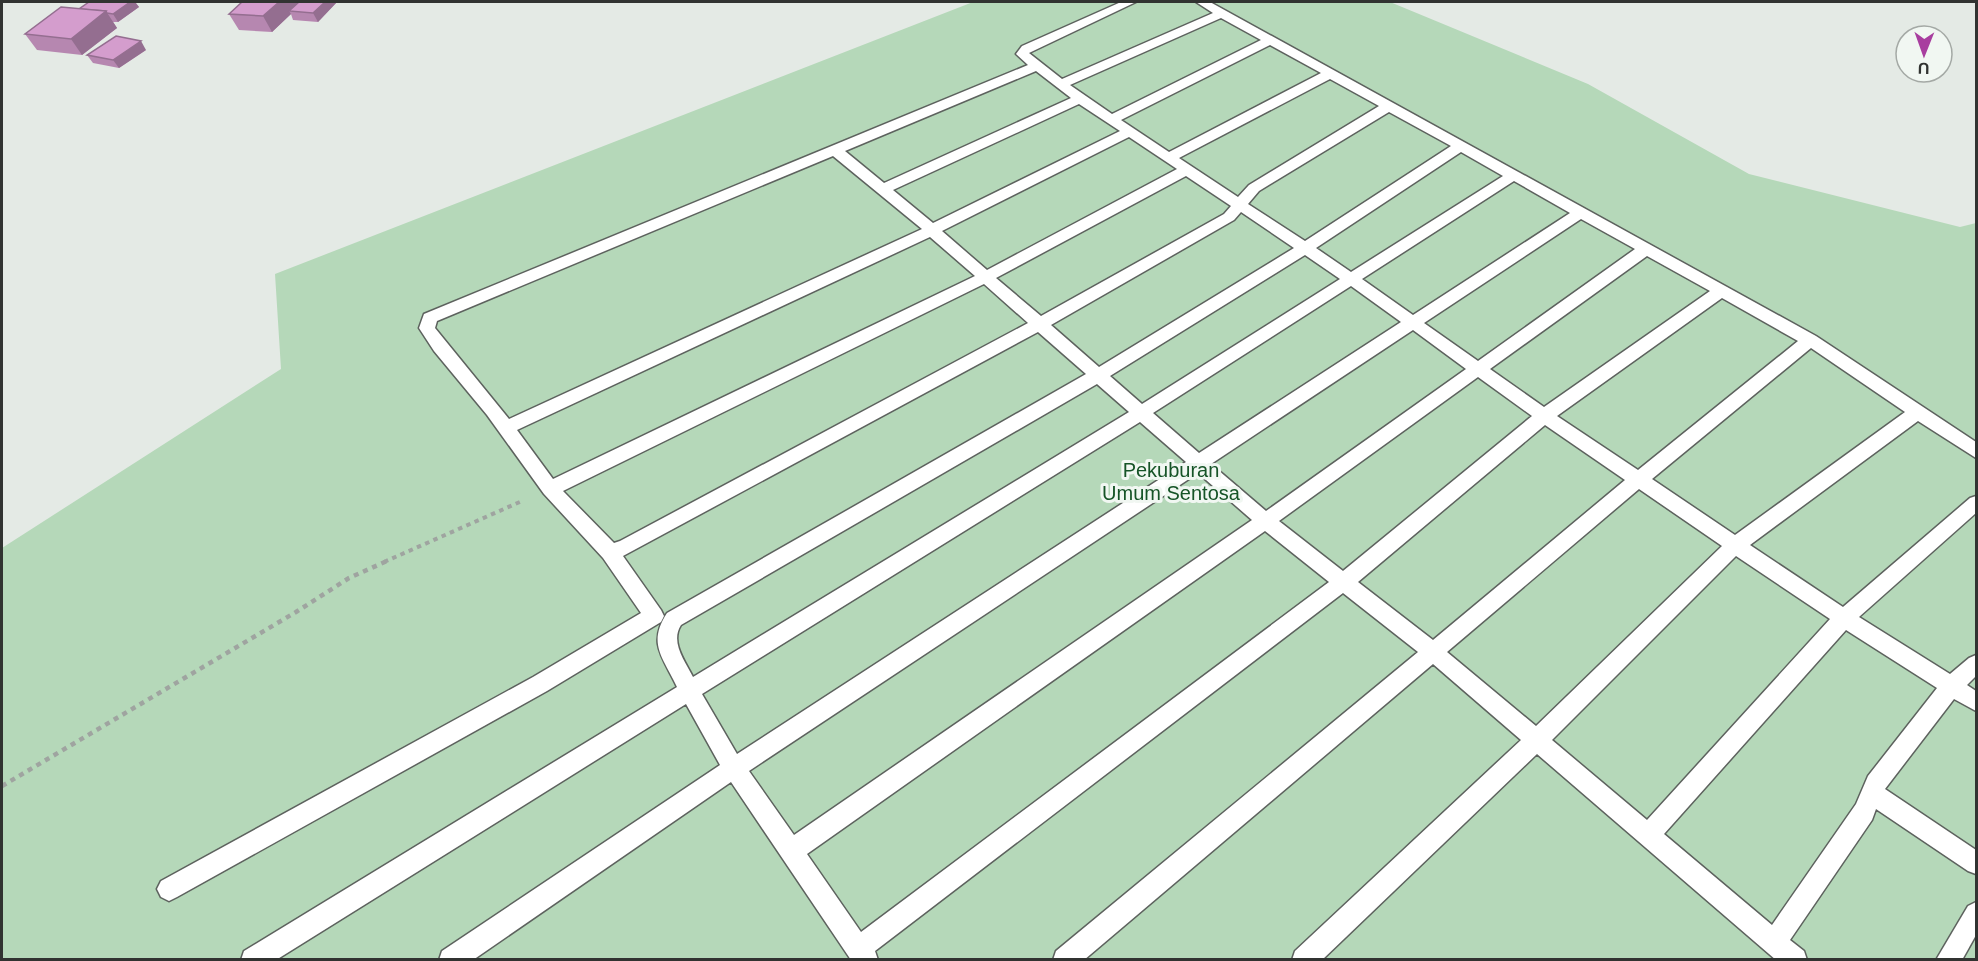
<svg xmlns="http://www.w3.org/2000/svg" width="1978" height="961" font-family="Helvetica,sans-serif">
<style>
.green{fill:#b5d8b9}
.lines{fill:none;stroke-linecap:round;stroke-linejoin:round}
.service-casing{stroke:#5d625e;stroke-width:3}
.path-far1{stroke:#9fa4a0;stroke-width:4;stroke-dasharray:4.5 4.5;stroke-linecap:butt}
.path{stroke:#9fa4a0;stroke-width:4.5;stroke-dasharray:5 5;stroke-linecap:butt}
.service{fill:#fff;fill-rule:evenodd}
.wall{fill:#b687b0}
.shaded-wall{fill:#946e90}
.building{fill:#d49dcd;stroke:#946e90;stroke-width:1.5}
.labels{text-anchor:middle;stroke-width:6;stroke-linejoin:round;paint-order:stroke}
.park-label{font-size:20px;fill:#165427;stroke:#f1f7f2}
</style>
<rect width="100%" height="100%" fill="#e4eae5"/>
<!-- green -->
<path class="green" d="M973,2H1390L1588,84L1749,174L1960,227L1976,223V959L2,960V548L281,369L275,274Z"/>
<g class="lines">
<!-- service casing -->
<g class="service-casing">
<g id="service">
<path d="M1121,2H1136L1029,53L1062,79L1213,13L1196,2H1210L1816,336L1976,442V458L1918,421L1750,545L1843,607L1970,498L1976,496V513L1859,617L1950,674L1969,658L1976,655V676L1967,685L1976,691V711L1954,699L1885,789L1976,850V874L1968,871L1876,809L1872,820L1790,940L1804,951L1807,960H1776L1537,754L1322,960H1292L1295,951L1521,740L1433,664L1084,960H1053L1056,951L1418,652L1343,593L875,951L878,960H851L731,782L473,960H439L442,951L720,765L686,704L276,960H241L244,951L677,687C663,657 647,644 667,613L1086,374L1038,332L623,556L661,610L664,616L661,622L547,691L177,897L169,901L161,897L157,889L161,881L533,677L641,613L603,558L544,494L487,415L434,351L419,328L424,314L1028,65L1016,54L1022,46ZM1221,18L1261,40L1112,114L1070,85ZM1270,45L1321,73L1169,152L1121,120ZM1036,71L1071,98L884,183L845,151ZM1330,79L1379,106L1249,185L1238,197L1179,158ZM1079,104L1120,131L933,223L893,190ZM1389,112L1451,146L1305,241L1248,204L1259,191ZM1129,137L1177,169L987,270L942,231ZM1461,152L1503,176L1351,272L1316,248ZM833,156L922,229L509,419L435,328L437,321ZM1186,176L1231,206L1224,214L1041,316L996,278ZM1514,181L1570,213L1413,315L1362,279ZM1241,212L1294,248L1099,367L1051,325L1234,220ZM1581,219L1635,249L1478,361L1424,323ZM930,237L975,276L553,479L517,430ZM1305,255L1340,279L1142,404L1110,376ZM1647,256L1710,291L1544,407L1490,369ZM984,284L1028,323L620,541L614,543L563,491ZM1351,286L1401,322L1199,453L1153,413ZM1722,298L1798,341L1638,470L1557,416ZM1413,330L1466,369L1266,511L1211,464ZM1811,348L1905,412L1735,535L1652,479ZM1478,377L1532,416L1343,571L1279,521ZM1097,384L1129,412L693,677C685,661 670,642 681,625ZM1140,422L1186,462L737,754L702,694ZM1545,425L1625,480L1433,640L1358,582ZM1198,473L1252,520L794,835L749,771ZM1639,489L1722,546L1536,726L1447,652ZM1265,531L1329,582L861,932L807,854ZM1736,556L1830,619L1647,820L1552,740ZM1846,630L1937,688L1868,776L1856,804L1772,925L1664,834Z"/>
<path d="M1976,902V935L1962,960H1936L1968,906Z"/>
</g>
</g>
<!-- path-far1 -->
<path class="path-far1" d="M384,562L522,501"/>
<!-- path -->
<path class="path" d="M2,786L296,612L349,578L387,561"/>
<!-- service -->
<use href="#service" class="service"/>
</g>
<!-- wall -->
<g class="wall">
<path d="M89,2H135L139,7L118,22H113L117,28L82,55L37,50L25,34L79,9Z"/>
<path d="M242,2H337L318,22L293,20L291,14L272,32L239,30L229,14Z"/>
<path d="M146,50L119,68L93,63L87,55Z"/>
</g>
<!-- shaded-wall -->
<g class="shaded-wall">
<path d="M130,2H135L139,7L118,22L113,14Z"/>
<path d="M279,2H304L289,11L291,14L272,32L263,16Z"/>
<path d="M325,2H337L318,22L313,13Z"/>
<path d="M106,11L117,28L82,55L71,39Z"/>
<path d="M141,41L146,50L119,68L113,60Z"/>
</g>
<!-- building -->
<g class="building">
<path d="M89,2H130L113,14L107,13L106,11L79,9Z"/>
<path d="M242,2H279L263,16L229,14Z"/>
<path d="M299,2H325L313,13L289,11Z"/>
<path d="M61,7L106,11L71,39L25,34Z"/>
<path d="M116,36L141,41L113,60L87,55Z"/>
</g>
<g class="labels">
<!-- park labels -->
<g class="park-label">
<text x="1171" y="477">Pekuburan<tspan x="1171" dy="23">Umum Sentosa</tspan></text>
</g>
</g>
<!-- border -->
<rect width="1978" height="961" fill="none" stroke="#313331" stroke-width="6"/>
<!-- north arrow -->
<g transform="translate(1924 54) rotate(181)"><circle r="28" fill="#f1f7f2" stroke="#a4a9a5" stroke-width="1.5"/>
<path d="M0-4.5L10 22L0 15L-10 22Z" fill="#a83e9f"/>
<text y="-9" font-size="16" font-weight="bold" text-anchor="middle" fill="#313331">U</text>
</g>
</svg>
